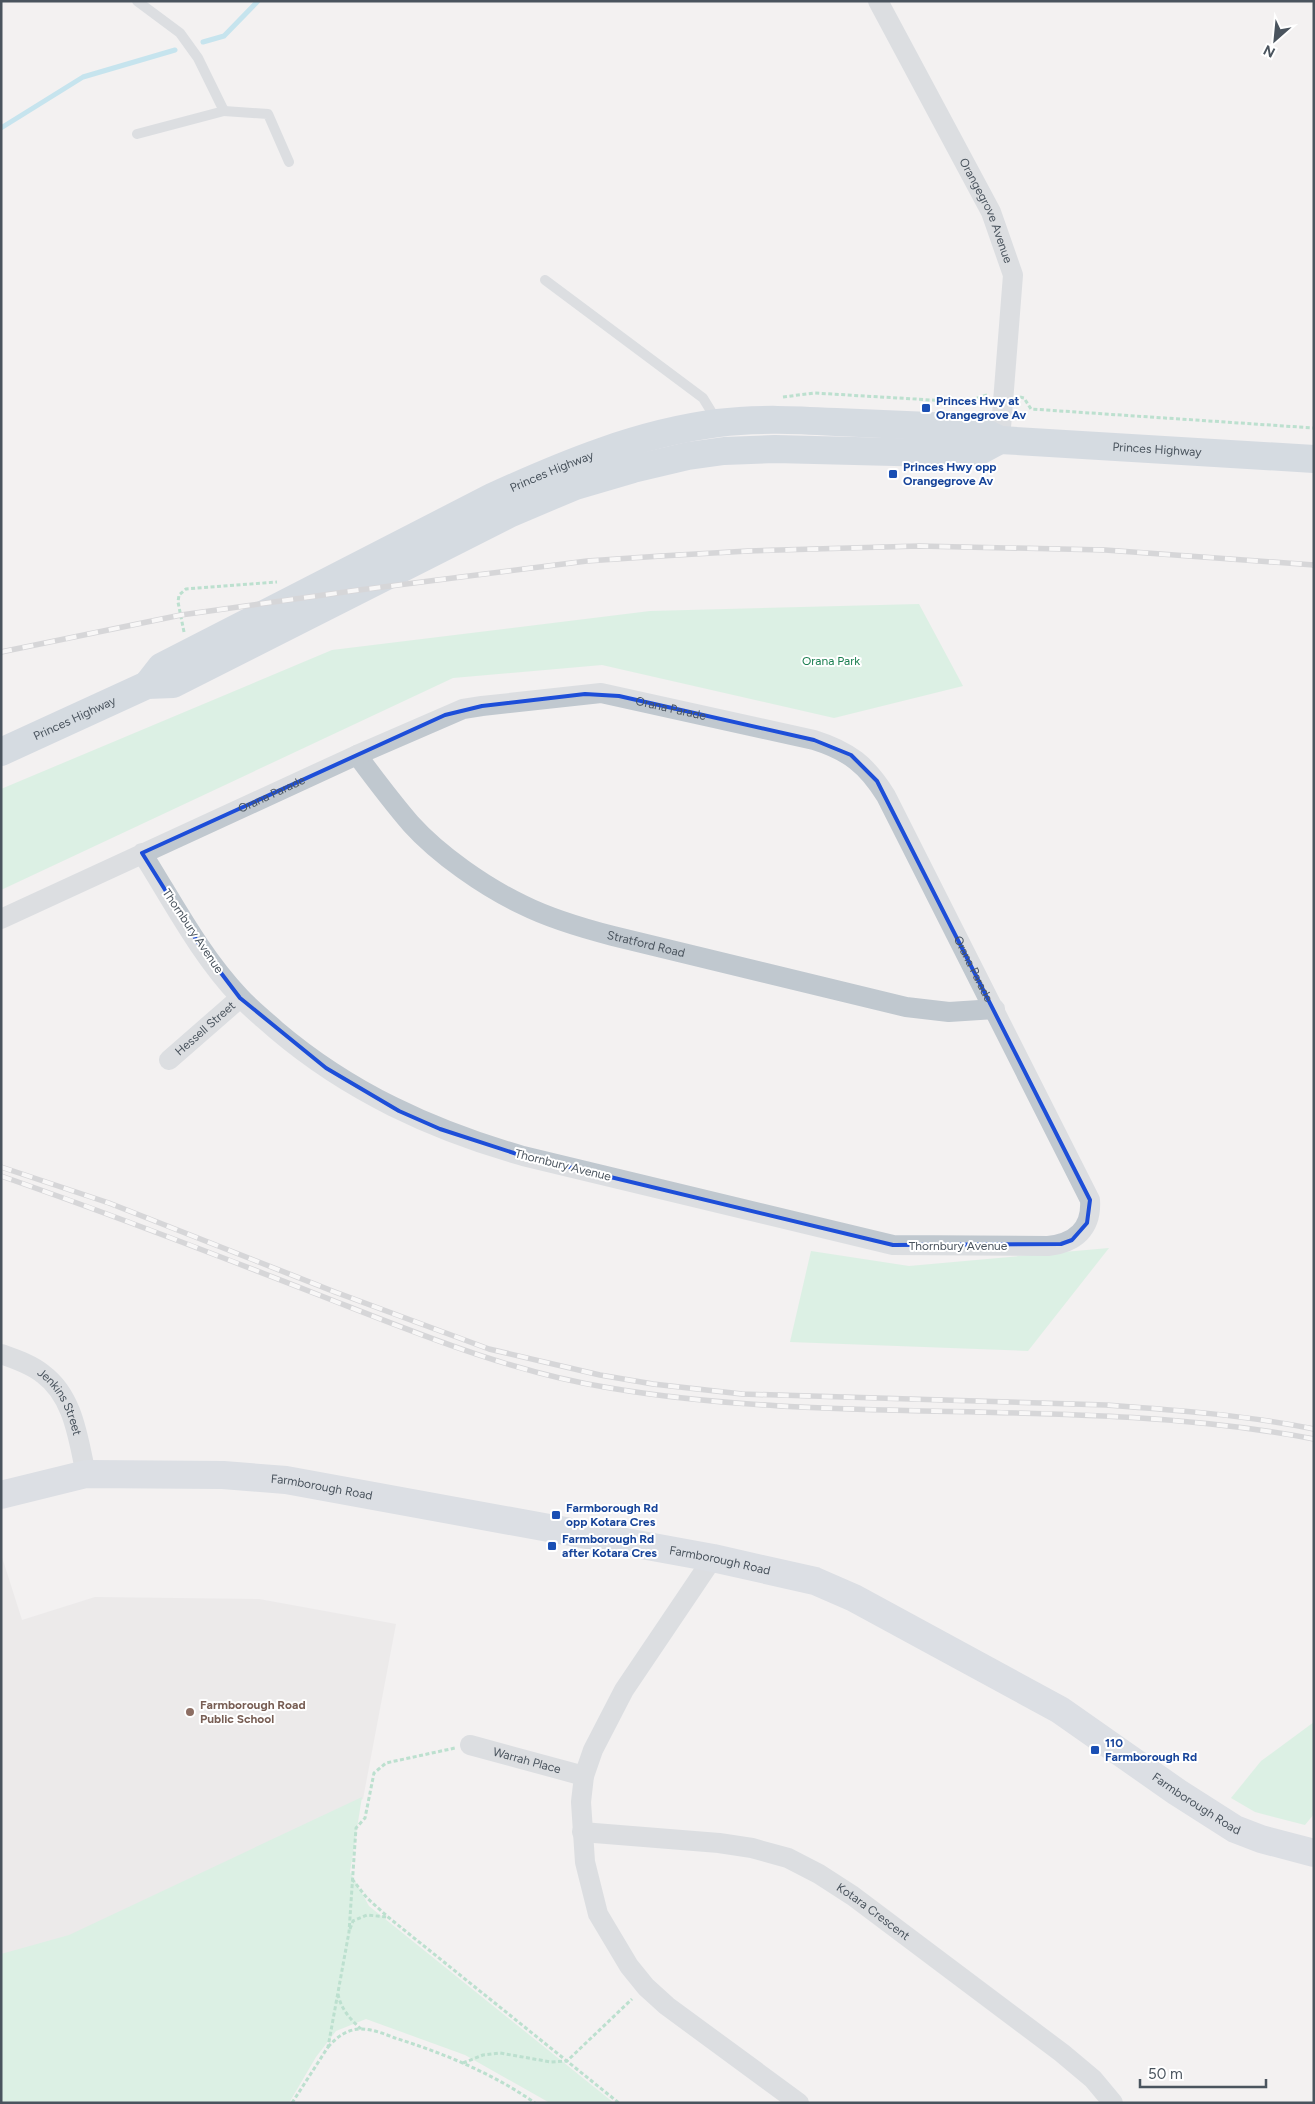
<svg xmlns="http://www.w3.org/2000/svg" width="1315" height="2104" font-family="Figtree,sans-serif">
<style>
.education{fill:#e4e2e3}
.green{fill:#c2efd5}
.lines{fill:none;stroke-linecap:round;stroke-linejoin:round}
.stream{stroke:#91d5ea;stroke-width:5}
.path{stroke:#7bcca6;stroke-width:3;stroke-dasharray:4 2.5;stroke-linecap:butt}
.lane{stroke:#c0c8cf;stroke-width:10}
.street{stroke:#c0c8cf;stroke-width:20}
.secondary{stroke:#c0c9d4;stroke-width:28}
.primary{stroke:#b2c0cf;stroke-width:28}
.rail-casing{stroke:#b4b6bb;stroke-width:5.5}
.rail{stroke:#fff;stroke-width:4;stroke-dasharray:11;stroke-linecap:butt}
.marked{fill:none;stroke:#1d4ed8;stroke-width:4;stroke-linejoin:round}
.transit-dot{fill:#1a4fb4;stroke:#fff;stroke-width:2}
.education-dot{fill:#8d6e63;stroke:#fff;stroke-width:2}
.labels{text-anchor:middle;stroke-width:4;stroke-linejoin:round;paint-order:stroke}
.street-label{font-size:12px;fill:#4a545e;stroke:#fff}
.transit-label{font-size:12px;font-weight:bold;fill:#164399;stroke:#fff;text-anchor:start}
.park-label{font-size:12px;fill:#1b7f50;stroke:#fff}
.education-label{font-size:12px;font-weight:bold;fill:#785e54;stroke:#fff;text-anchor:start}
</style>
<rect width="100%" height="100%" fill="#f3f1f1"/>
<!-- education -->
<path class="education" d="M1,1554L22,1620L95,1597L259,1599L396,1624L363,1799L62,1940L1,1958Z"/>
<!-- green -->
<g class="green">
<path d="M919,604L963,686L834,718L602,665L453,678L1,890V789L332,650L650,611Z"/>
<path d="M1109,1248L1028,1351L790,1342L811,1251L909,1266Z"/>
<path d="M1314,1722V1814L1305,1825L1255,1812L1231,1798L1261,1761Z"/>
<path d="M362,1797L350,1872L369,1906L614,2103H550L465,2055L366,2019L336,2031L316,2057L289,2103H1V1954L69,1935Z"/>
</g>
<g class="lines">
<!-- stream -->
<g class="stream">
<path d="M203,42L224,36L258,1"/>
<path d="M1,128L83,77L175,50"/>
</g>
<!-- path -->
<g class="path">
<path d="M783,397L814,393L965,402L987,395"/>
<path d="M1020,397L1024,398L1031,409L1314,428"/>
<path d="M184,632L178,602L179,595L186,589L277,582"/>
<path d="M352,1879L367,1898L388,1917L619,2103"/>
<path d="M350,1929L353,1921L367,1915L387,1917"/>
<path d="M338,1994C341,2009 350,2019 361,2029"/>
<path d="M328,2047C337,2037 347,2029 361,2029C372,2029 385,2034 395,2038C443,2053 494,2074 535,2103"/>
<path d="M463,2063L483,2055L500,2053L551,2062L567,2061L632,1999"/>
<path d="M292,2103L328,2047L349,1932L356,1828L365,1818L374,1773L386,1763L455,1748"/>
</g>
<!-- lane -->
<g class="lane">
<path d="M137,1L180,33L198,58L224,111L137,134"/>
<path d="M224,111L268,114L289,162"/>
<path d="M545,280L703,398L717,421"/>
</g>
<!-- street -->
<g class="street">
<path id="s1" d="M878,1L991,212L1013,275L1000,440"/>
<path id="s2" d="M357,755C374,778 392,802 411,824C439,855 485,887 523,905C551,919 582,928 613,936L906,1007L949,1012L995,1009"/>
<path id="s3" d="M1,919L357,755L463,709L482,706L601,693L814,740C849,751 867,765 886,796L1090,1200C1092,1229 1075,1243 1048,1246L893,1245L523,1156C432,1130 349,1092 276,1030C264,1019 251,1009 240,997C200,955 173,902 142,853"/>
<path id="s4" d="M169,1060L240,998"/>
<path id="s5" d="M1,1354C15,1359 31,1364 43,1374C74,1397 78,1439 86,1474"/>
<path d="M713,1558L624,1690L593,1750L584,1776L581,1802L585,1862L598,1914L629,1966L646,1987L667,2006L799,2103"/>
<path id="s6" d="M470,1745L584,1776"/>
<path id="s7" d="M582,1832L719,1843L752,1848L788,1858L819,1874L853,1896L1062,2053L1093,2079L1113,2103"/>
</g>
<!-- secondary -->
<path class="secondary" id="s8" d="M1,1495L86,1474L223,1475L286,1480L713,1558L815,1581L854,1598L1060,1710L1177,1792L1235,1829L1261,1839L1314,1853"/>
<!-- primary -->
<g class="primary">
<path id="s9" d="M147,685L161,667L492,497C564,464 639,433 718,423C757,418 797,420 836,422C882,424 929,426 976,428L1000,440L1314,459"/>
<path id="s10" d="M1,752L147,685L173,684L511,513L575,486L633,469L688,456L724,451L775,449L974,454L1000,440"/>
</g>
<!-- rail casing -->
<g class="rail-casing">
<g id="rail">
<path d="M1,652L181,615L359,590L587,561L661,556L748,551L919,546L1105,550L1314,565"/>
<path d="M1,1167L109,1203L335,1292L489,1349L600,1375L653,1384L742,1394L1106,1405C1176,1410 1245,1415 1314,1429"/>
<path d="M1,1176C108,1213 214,1254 319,1295C414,1332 509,1372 610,1388C842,1427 1082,1395 1314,1439"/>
</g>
</g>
<!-- rail -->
<use href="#rail" class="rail"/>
</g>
<!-- marked area -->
<path d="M0 0H1315V2104H0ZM585,694L619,696L814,740L851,755L877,781L1090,1200L1087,1223L1072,1240L1061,1244L893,1245L523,1156L440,1129L399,1111L326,1068L240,998L199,944L142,853L445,715L482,706Z" fill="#f3f1f1" fill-opacity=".55" fill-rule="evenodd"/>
<path class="marked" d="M585,694L619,696L814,740L851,755L877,781L1090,1200L1087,1223L1072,1240L1061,1244L893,1245L523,1156L440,1129L399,1111L326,1068L240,998L199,944L142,853L445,715L482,706Z"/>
<!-- markers -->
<g class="transit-dot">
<rect x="921" y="403" width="10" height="10" rx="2.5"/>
<rect x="888" y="469" width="10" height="10" rx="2.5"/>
<rect x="551" y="1510" width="10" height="10" rx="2.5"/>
<rect x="547" y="1541" width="10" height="10" rx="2.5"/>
<rect x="1090" y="1745" width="10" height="10" rx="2.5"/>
</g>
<circle class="education-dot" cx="190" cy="1712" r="5"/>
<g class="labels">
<!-- street labels -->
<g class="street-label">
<text dy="4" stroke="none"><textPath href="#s1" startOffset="236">Orangegrove Avenue</textPath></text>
<text dy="4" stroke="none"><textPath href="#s9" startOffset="1076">Princes Highway</textPath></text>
<text dy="4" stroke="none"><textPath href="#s9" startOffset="460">Princes Highway</textPath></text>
<text dy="4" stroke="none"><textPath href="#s3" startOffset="718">Orana Parade</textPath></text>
<text dy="4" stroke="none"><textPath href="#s10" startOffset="81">Princes Highway</textPath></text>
<text dy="4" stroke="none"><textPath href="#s3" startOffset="298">Orana Parade</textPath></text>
<text transform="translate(193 931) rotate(56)" y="4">Thornbury Avenue</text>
<text dy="4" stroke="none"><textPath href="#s2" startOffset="356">Stratford Road</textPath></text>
<text dy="4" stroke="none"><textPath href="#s3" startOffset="1152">Orana Parade</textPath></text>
<text dy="4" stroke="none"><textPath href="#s4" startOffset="48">Hessell Street</textPath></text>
<text transform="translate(563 1165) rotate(14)" y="4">Thornbury Avenue</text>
<text x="958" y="1250">Thornbury Avenue</text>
<text dy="4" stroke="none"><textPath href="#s5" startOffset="80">Jenkins Street</textPath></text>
<text dy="4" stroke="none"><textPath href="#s8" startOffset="324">Farmborough Road</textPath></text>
<text dy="4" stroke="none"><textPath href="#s8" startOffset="729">Farmborough Road</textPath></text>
<text dy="4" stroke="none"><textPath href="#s6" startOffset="59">Warrah Place</textPath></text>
<text dy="4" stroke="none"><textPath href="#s8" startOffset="1269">Farmborough Road</textPath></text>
<text dy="4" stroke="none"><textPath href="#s7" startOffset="309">Kotara Crescent</textPath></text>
</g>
<!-- transit labels -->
<g class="transit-label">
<text x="936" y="405">Princes Hwy at<tspan x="936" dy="14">Orangegrove Av</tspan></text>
<text x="903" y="471">Princes Hwy opp<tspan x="903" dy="14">Orangegrove Av</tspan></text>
<text x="566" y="1512">Farmborough Rd<tspan x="566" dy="14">opp Kotara Cres</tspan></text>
<text x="562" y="1543">Farmborough Rd<tspan x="562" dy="14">after Kotara Cres</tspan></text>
<text x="1105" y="1747">110<tspan x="1105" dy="14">Farmborough Rd</tspan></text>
</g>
<!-- park labels -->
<g class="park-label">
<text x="831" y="665">Orana Park</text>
</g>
<!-- education labels -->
<g class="education-label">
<text x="200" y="1709">Farmborough Road<tspan x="200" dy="14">Public School</tspan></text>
</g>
</g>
<!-- border -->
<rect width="1315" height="2104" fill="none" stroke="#4a545e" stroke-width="5"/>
<!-- north arrow -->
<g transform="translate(1275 40) rotate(207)" stroke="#ffffff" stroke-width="4" paint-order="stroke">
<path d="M0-4L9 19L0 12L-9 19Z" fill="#4a545e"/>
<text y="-8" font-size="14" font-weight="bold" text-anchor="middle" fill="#4a545e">N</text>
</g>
<!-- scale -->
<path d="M1140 2079v8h126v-8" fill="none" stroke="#4a545e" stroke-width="2.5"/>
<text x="1148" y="2079" font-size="15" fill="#4a545e" stroke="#ffffff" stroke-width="4" paint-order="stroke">50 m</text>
</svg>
